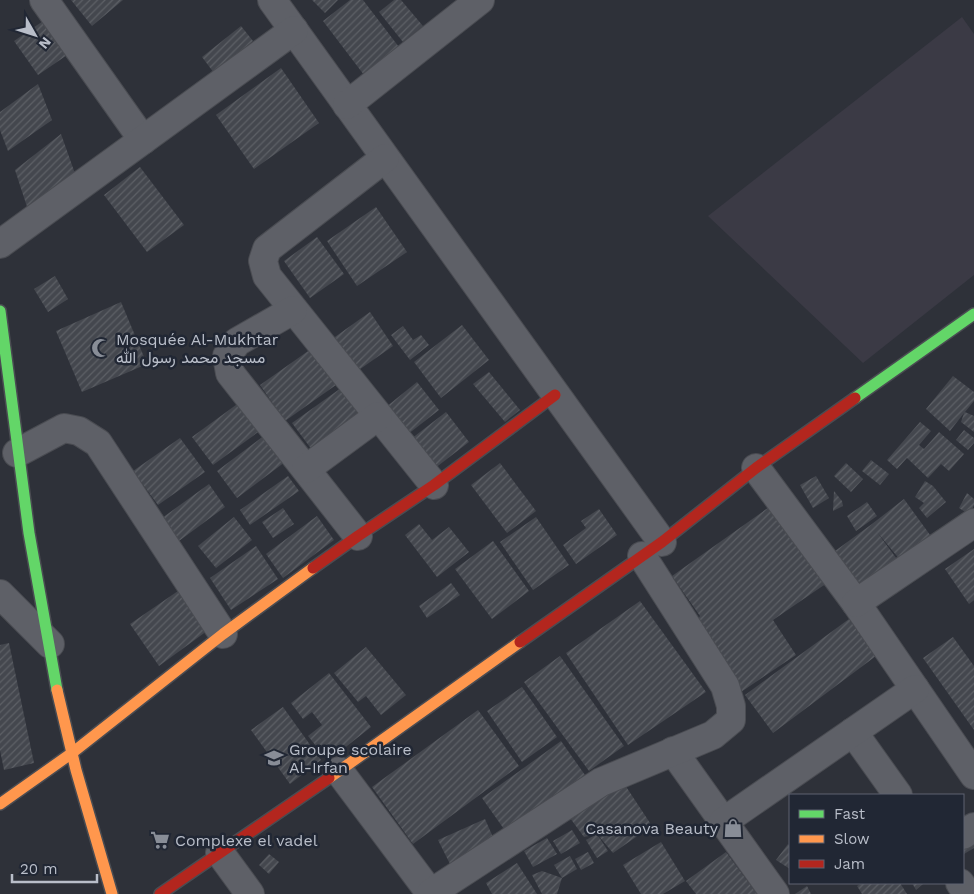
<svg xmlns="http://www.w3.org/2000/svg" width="974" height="894" font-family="'Work Sans',Vazirmatn,sans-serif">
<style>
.medical{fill:#3b3a45}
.building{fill:url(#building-hatch)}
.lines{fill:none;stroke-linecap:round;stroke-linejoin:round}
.street-casing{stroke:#4a4c52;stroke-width:30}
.fast-casing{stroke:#4a4c52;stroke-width:14}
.slow-casing{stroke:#4a4c52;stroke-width:14}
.jam-casing{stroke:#4a4c52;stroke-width:14}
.street{stroke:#5e6067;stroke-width:28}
.fast{stroke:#63d668;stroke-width:11}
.slow{stroke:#ff974d;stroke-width:11}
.jam{stroke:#b3261e;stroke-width:11}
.labels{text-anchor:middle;stroke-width:5;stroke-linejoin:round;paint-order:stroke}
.poi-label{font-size:16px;fill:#b9bec9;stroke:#212734;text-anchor:start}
</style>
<defs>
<pattern id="building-hatch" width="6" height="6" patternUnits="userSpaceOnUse" patternTransform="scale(1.25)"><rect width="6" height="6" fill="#44474e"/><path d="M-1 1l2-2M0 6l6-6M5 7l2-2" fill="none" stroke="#5d6066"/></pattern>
</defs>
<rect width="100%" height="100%" fill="#2e3139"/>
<!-- medical -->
<path class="medical" d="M962,17L974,34V275L863,363L708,216Z"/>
<!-- building -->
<g class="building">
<path d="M71,0H123L92,26Z"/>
<path d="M312,0H338L325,13Z"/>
<path d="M350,0H363L399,47L364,75L323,21Z"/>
<path d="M394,0H401L423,26L403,42L379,12Z"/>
<path d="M49,17L73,51L38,75L14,41Z"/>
<path d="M241,26L253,41L214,73L202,57Z"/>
<path d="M281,68L319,123L254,169L216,115Z"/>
<path d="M38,84L52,120L8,151L0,130V112Z"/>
<path d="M61,134L78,182L30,216L15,170Z"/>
<path d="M140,167L184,225L147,252L104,195Z"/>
<path d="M376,207L407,252L357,286L327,241Z"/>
<path d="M317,237L344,274L310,298L284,261Z"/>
<path d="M55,276L68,299L48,312L34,289Z"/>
<path d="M121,302L147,364L82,392L56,331Z"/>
<path d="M370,312L393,346L356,372L332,339Z"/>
<path d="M462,325L489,360L441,398L414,362Z"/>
<path d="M403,326L413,340L421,335L429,345L410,360L391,335Z"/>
<path d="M311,349L336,385L285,421L260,385Z"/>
<path d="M489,372L520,410L505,422L473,384Z"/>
<path d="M953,376L974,392V401L965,412L974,416V432L961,422L964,413L950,431L926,409Z"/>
<path d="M417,382L439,410L403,438L381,411Z"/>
<path d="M341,388L361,415L312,450L292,423Z"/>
<path d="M240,402L261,430L213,465L192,437Z"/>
<path d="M446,412L469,442L430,472L407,442Z"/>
<path d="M920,422L931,431L919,445L924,449L939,432L964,454L949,471L941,464L928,478L907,458L897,469L887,460Z"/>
<path d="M964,430L974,438V443L968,450L956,440Z"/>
<path d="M265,435L285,462L237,498L217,471Z"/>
<path d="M180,438L205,472L158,505L133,471Z"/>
<path d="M871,460L889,474L880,485L862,471Z"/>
<path d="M500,463L536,511L507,533L471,485Z"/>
<path d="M846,463L863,479L851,492L834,476Z"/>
<path d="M288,476L299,491L250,525L240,510Z"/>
<path d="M816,476L829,498L813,508L800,485Z"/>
<path d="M925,481L933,486L946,502L927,518L919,508L924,503L915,497Z"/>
<path d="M209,484L225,507L179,541L162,518Z"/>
<path d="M834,491L842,501L843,506L833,511Z"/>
<path d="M967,493L974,499V505L970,515L959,508Z"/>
<path d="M904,499L933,539L901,561L877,532L902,566L864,593L835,551L872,524Z"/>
<path d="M867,502L877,516L856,531L847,516Z"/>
<path d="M772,505L827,583L773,620L796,655L741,692L695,624L700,616L672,576Z"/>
<path d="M283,508L294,524L273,538L262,522Z"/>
<path d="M599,509L617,535L576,564L563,545L586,528L581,521Z"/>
<path d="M317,516L334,540L283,578L266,554Z"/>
<path d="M234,517L252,540L216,568L198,546Z"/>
<path d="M536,517L569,565L533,590L500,542Z"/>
<path d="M419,524L432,540L449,527L469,552L437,577L405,535Z"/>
<path d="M493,541L529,591L492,619L455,569Z"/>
<path d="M256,546L278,579L231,610L210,578Z"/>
<path d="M974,549V600L969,604L945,569Z"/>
<path d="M451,583L460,595L427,618L419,606Z"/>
<path d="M178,591L207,631L159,666L130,624Z"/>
<path d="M640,601L706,692L628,745L566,653Z"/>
<path d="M849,619L876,656L773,733L745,695Z"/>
<path d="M953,637L974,666V730L923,658Z"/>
<path d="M9,643L34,763L4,770L0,750V645Z"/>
<path d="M366,647L406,695L381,715L366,696L358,702L334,673Z"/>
<path d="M560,656L624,746L589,771L524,682Z"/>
<path d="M329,673L371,727L328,761L308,736L322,725L312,712L303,719L291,703Z"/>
<path d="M522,687L557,737L522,762L487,711Z"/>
<path d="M283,707L321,760L290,784L251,730Z"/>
<path d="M478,710L519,766L413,844L372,787Z"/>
<path d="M561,741L585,775L506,832L482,798Z"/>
<path d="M625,785L652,826L613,853L597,834L584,837L570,818L580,806Z"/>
<path d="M485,819L496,844L453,870L438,840Z"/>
<path d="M572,830L580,843L561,854L553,841Z"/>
<path d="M597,834L608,851L597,858L586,840Z"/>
<path d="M974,837V848L964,854L963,843Z"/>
<path d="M547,838L557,854L533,867L524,851Z"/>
<path d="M661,842L685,881L663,894H641L623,865Z"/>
<path d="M788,844L790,846V869L776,860Z"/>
<path d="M588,852L594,863L581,870L575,859Z"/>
<path d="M726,852L757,894H696L686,881Z"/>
<path d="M269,854L279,862L269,874L259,865Z"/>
<path d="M570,856L577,869L562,878L554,865Z"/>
<path d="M517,863L537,894H492L486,883Z"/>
<path d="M542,871L562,878L557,894H542L532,875Z"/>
<path d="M862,883H900L907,894H862L857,886Z"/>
<path d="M912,883H924L916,890Z"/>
<path d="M807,886L811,894H795Z"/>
</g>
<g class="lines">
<!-- street casing -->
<g class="street-casing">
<g id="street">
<path d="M44,0L143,140"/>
<path d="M272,0L662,542"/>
<path d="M347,105L480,0"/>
<path d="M385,158L267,249L263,261L267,276L434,485"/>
<path d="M0,244L294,30"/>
<path d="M293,310L237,342L227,356L230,373L358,536"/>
<path d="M17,453L64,428L79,431L98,443L223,634"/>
<path d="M756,468L856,603L974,775"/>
<path d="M306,469L378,416"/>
<path d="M0,594L50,644"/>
<path d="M856,603L974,523"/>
<path d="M853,732L898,795"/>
<path d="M673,751L775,894"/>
<path d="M339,771L431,894"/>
<path d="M723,822L915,689"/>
<path d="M963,835L974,827"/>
<path d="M220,853L250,894"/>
<path d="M960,883L968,894"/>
<path d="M431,893L601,782L713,735L731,720V706L725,686L642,556"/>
</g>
</g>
<!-- fast casing -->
<g class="fast-casing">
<g id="fast">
<path d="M0,311L29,533L57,690"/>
<path d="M855,398L974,314"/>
</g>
</g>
<!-- slow casing -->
<g class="slow-casing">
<g id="slow">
<path d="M57,690L76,770L112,894"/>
<path d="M329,778L520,642"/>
<path d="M0,804L72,753L223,634L313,568"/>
</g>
</g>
<!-- jam casing -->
<g class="jam-casing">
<g id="jam">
<path d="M313,568L358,536L434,485L555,395"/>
<path d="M520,642L662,542L756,468L855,398"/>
<path d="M160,894L329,778"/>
</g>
</g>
<!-- street -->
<use href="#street" class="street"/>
<!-- fast -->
<use href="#fast" class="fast"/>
<!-- slow -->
<use href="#slow" class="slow"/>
<!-- jam -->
<use href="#jam" class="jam"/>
</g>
<!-- icons -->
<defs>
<g id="mosque-bare" transform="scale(1.5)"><path d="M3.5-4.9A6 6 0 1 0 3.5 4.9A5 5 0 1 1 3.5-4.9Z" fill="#888d97" stroke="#212734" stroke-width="2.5" paint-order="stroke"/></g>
<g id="school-bare" transform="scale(1.5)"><path d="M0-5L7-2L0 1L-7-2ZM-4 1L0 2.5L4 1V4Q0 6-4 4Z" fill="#888d97" stroke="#212734" stroke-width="2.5" paint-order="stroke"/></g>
<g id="shop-bare" transform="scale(1.5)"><path d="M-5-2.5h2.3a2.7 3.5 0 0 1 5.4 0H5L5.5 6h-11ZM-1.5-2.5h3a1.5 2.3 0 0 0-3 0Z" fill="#888d97" stroke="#212734" stroke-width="2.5" paint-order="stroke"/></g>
<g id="supermarket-bare" transform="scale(1.5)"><path d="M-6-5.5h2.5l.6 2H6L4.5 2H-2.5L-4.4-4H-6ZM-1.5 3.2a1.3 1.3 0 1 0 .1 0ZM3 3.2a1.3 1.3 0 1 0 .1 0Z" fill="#888d97" stroke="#212734" stroke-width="2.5" paint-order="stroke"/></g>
</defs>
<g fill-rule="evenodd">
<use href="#mosque-bare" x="101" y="348"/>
<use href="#school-bare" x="274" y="758"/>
<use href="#shop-bare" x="733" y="828"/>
<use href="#supermarket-bare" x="160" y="840"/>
</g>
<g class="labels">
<!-- poi labels -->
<g class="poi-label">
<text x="116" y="345">Mosquée Al-Mukhtar<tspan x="116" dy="18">مسجد محمد رسول الله</tspan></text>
<text x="289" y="755">Groupe scolaire<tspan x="289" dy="18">Al-Irfan</tspan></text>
<text x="718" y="834" text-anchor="end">Casanova Beauty</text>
<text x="175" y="846">Complexe el vadel</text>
</g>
</g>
<!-- legend -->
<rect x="789" y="794" width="175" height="90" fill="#212734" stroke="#5e6370"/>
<rect x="799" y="810" width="25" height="8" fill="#63d668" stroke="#5e6370"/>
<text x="834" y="819" font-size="15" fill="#b9bec9">Fast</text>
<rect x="799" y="835" width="25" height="8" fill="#ff974d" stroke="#5e6370"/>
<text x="834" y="844" font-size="15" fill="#b9bec9">Slow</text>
<rect x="799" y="860" width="25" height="8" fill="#b3261e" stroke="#5e6370"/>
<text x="834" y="869" font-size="15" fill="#b9bec9">Jam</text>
<!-- north arrow -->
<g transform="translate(35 35) rotate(129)" stroke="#212734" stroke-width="4" paint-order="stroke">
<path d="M0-4L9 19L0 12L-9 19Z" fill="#b9bec9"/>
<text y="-8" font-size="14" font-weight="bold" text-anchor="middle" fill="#b9bec9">N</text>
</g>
<!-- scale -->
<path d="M12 874v8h85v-8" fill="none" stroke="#b9bec9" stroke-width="2.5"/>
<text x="20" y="874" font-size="15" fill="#b9bec9" stroke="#212734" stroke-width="4" paint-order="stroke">20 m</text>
</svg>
